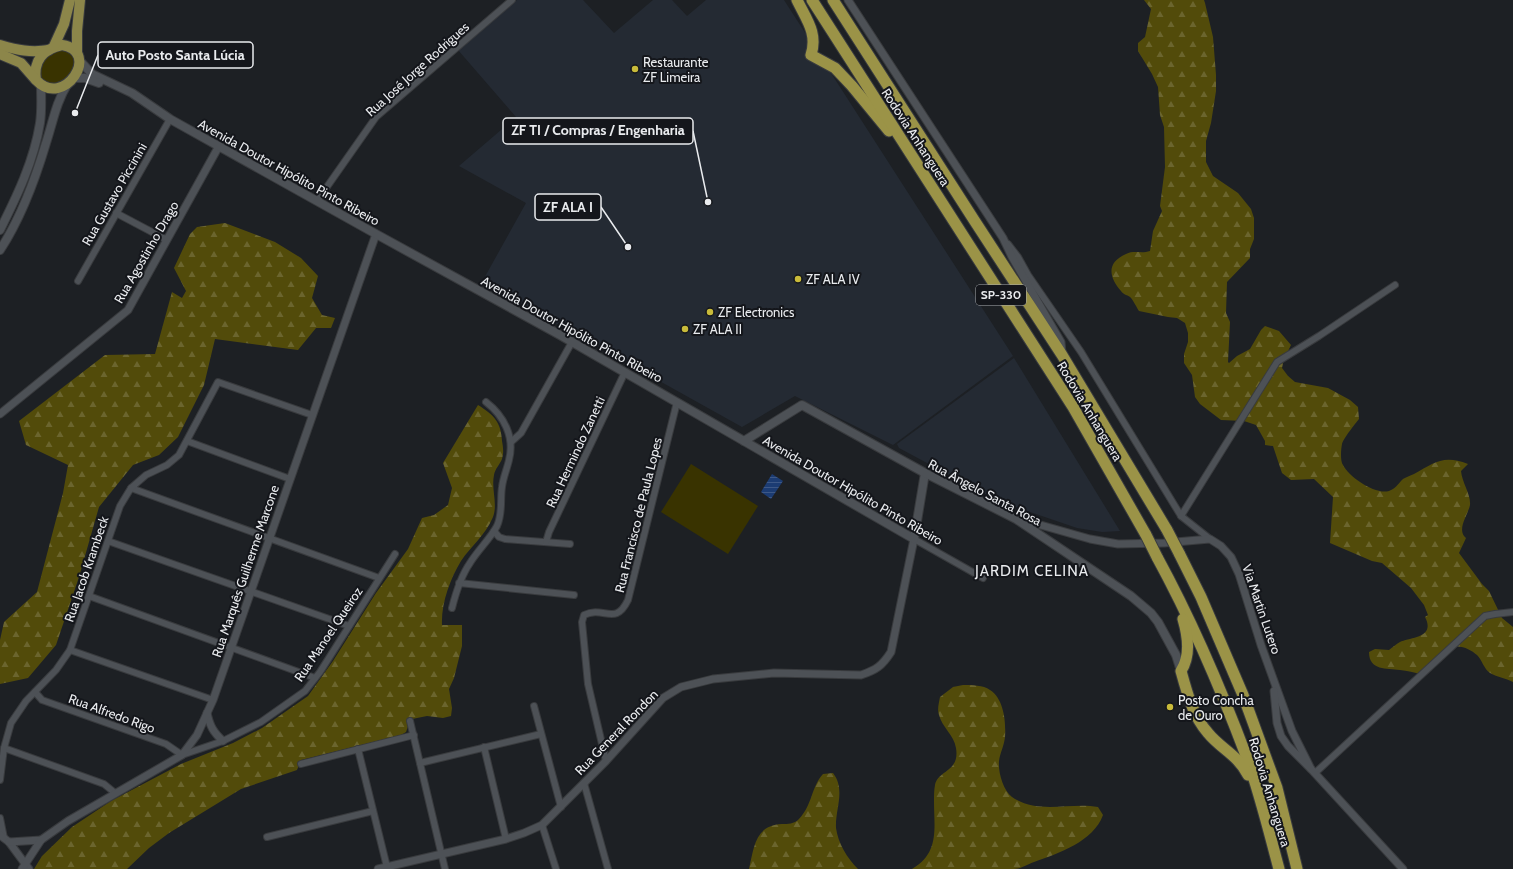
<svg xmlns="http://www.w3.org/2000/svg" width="1513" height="869" font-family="Cabin,sans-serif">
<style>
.built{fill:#242a33}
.green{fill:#393300}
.forest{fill:url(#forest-firs)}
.water{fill:url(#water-rules)}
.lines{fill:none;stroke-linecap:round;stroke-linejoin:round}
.minor-casing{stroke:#393b3e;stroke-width:8}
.tertiary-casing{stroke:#393b3e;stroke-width:9}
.secondary-casing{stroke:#393b3e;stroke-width:10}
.trunk-casing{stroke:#393b3e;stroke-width:12}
.motorway-casing{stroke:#393b3e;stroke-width:13}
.minor{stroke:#4d5156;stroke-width:6}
.tertiary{stroke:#4d5156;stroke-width:7}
.secondary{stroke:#4d5156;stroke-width:8}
.trunk{stroke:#8c864a;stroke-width:10}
.motorway{stroke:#9b9347;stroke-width:11}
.motorway-bridge-casing{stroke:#393b3e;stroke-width:13;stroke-linecap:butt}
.motorway-bridge{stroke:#9b9347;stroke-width:11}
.poi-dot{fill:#c9bb3a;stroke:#14161b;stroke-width:1.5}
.labels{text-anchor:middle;stroke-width:4;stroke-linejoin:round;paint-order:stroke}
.shield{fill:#14161b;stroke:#a9abaf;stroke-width:1}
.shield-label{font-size:12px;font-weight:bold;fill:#e9ebee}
.poi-label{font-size:13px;fill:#e9ebee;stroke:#14161b;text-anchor:start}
.street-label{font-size:13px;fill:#e9ebee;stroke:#14161b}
.quarter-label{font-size:15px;letter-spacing:1px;fill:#e9ebee;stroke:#14161b}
.leader{fill:none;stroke:#e9ebee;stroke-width:1.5}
.callout-dot{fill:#e9ebee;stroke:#14161b;stroke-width:1.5}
.callout{fill:#14161b;stroke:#e9ebee;stroke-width:1.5}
.callout-label{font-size:14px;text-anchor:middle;font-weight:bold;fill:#e9ebee}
</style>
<defs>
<pattern id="forest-firs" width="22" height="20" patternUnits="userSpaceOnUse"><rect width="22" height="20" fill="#524b0a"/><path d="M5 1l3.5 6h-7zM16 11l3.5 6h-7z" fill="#6b652e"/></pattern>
<pattern id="water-rules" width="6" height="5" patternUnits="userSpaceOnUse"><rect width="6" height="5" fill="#1c3c73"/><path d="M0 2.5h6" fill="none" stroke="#3d5887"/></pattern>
</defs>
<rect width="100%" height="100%" fill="#1d2024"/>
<!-- built -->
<g class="built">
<path d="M517,0H583L614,33L653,0H672L687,16L706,0H784L1013,356L893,445L795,396L742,427L482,282L526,203L459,166L516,117L458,50Z"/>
<path d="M1014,358L1120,531L1102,532L1077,528L998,501L899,448L897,444Z"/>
</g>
<!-- green -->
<g class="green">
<path d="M60,49C75,55 76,56 74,72L61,83L48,85L40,78L42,62L55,51Z"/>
<path d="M691,464L758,506L728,554L661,512Z"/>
</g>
<!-- forest -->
<g class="forest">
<path d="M1144,0H1204L1205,3L1213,37L1216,75V91L1211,123L1206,141V162L1213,176L1238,193L1251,209L1254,218V239L1250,249V258L1227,282L1226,313L1230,322L1228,362L1229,363L1237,356L1250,349L1261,330L1265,326L1279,331L1291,345L1284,359L1282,368L1288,376L1295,382L1328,388L1350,400L1358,407L1359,419C1355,424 1343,439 1342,444C1341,449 1340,461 1343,465C1349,477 1375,495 1389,491C1395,489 1398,484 1403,479C1406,477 1410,476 1414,474C1434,463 1443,454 1468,464L1461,471C1462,483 1471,494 1470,505C1468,515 1456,530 1466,538L1459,553L1482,584L1489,591L1502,618L1513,627V682C1506,678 1496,677 1490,673C1484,669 1482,660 1477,655C1471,650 1462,645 1454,647C1448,649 1428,669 1421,675C1415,672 1407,671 1400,670C1387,668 1369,671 1369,652L1375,649L1389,650C1393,647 1396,644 1400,642C1410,637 1436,638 1425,617L1428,615L1424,605L1411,588L1382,563L1372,561L1330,543L1333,497L1314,479L1291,480L1282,473L1273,446L1265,445V441L1256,425L1244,421L1221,420L1200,404L1195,397L1192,375L1184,363V354L1188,342V333L1185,323L1177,318L1168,317L1139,311C1137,308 1133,300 1131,298C1129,295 1123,295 1121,291C1109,277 1106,263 1126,254C1134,250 1142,254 1150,251L1153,231L1162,211L1160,206L1165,167L1164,127L1160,115L1158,87L1152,74L1138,51V43L1145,37L1151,9Z"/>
<path d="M225,223L275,242L301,258L318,276L312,298L322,315L335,318L331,328H316L298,350L215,339L204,385L178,437L159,455L133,465L99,507L79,577L56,645L28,678L0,684V640L4,622L37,592L63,493L68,465L26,445L19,421L105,355L155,354L172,292L182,298L186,291L174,268L190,234L197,227Z"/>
<path d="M478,405C494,415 501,422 502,441C503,447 504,452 502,459C500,464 495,469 494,475C491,489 498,504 493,517C485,536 471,546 461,561C450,579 441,604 442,625H462V646L454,678L449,689L452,708L451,716L443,718L427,716L407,720L408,726L406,732L401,735L301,760L297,770L241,789L169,833L149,848L127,869H34L42,856L72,827L111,801L181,764L233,743L262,728L308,696L333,661L376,593L408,549L422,518L434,515L448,505L452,488L443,463Z"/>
<path d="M963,685C972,685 983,685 990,690C1004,699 1006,722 1005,737C1004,746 1000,753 999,761C998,772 1003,790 1012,797C1038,815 1070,802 1098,807L1103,815C1093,842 1059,853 1034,862C1028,864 1021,869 1014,869C980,869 946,869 912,869C940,853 934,828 934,801C934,796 934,790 935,785C938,770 960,772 956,748C954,735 942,727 939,715C937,709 939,703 940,697L953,687Z"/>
<path d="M833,773C846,790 835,809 836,828C838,843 847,858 858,869H749C754,848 755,825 782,824C788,824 794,824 799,819C813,804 811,787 823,774Z"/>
</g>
<!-- water -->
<path class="water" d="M772,474L783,481L771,499L761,492Z"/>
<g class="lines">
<!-- minor casing -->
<g class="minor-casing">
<g id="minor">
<path d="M317,201L376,117L512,0"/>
<path d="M116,213L167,240"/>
<path d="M1008,244L1018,257L1028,275L1081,352L1181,516L1210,539"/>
<path d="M78,281L170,119"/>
<path d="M187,441L290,479"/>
<path d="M511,442L521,433L572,342"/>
<path d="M131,488L379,578"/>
<path d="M1181,516L1277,362L1319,336L1395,285"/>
<path d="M494,531L499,537L505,539L570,544"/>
<path d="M914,539L983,578"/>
<path d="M108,541L349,626"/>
<path d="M546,542L549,532L625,372"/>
<path d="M459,583L574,595"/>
<path d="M89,596L315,678"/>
<path d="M452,608C456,592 461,576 470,563C478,550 490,539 497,526C503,513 500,500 502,487C503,478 507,469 509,460C515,437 504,416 486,402"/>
<path d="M70,650L213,700"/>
<path d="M35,692L42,700L166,744L182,755L223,741L261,722L305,691L320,672L395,554"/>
<path d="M534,706L561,807"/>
<path d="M410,721L445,869"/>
<path d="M484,747L506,839"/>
<path d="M4,748L104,784L115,793"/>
<path d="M358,749L387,867"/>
<path d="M606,761L588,684L582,622L584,615C604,605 615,627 628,600L677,402"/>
<path d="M420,763L541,734"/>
<path d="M301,764L414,735"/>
<path d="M1315,773L1485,616L1495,614L1513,612"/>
<path d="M0,780L4,748L11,723L26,701L56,670L70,650L120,506L131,488L146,475L167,465L179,455L218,382L312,415"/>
<path d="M584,783L608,869"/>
<path d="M0,818L4,838"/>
<path d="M542,825L556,869"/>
<path d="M267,837L373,811"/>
</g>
</g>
<!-- tertiary casing -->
<g class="tertiary-casing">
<g id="tertiary">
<path d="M848,0L1003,238L1012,257L1061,342L1062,353"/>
<path d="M0,414L128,310L219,146"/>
<path d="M1018,520L1037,524L1090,539L1118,544L1164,543L1210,539L1221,546L1231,557L1239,574L1261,645L1292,731L1311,769"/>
<path d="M1274,691L1277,723L1281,736L1288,746L1311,769L1403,869"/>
<path d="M207,713C210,726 213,732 223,741"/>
<path d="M0,835L9,842L29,869"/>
<path d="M9,842L41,840"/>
<path d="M22,869L41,840L68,821L182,755L197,735L213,700L376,234"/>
<path d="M378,869L506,839L524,833L542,825L606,761L663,698L681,687L713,679L774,673L861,675C876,670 882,666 891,652L914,539"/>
</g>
</g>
<!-- secondary casing -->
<g class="secondary-casing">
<g id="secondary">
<path d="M80,61L92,74L132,93L170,119L376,234L560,335L914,539L925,473"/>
<path d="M73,78H85L99,83"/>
<path d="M0,230C17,196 34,161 40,123C42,110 41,98 41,85"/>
<path d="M0,250C21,218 35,180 46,143C53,122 56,102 68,83"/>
<path d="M744,441L802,405L925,473L1016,519L1131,596L1151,613L1158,622L1176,655L1181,671"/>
</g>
</g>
<!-- trunk casing -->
<g class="trunk-casing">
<g id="trunk">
<path d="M0,45C17,50 31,53 49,50"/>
<path d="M62,45C102,51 64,110 36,80C33,61 43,49 62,45Z"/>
<path d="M54,46L64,24L70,0"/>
<path d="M77,52V31L80,0"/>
<path d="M0,54L21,63L35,79"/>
</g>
</g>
<!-- motorway casing -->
<g class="motorway-casing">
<g id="motorway">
<path d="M797,0C806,19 818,33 811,55L835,68L852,86L889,131"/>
<path d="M812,0L1073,407L1146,535"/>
<path d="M833,0L974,220L1062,355L1167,530"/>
<path d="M1179,553L1201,597L1243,695L1277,788L1297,869"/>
<path d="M1157,557C1192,621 1221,689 1247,758C1260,794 1269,832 1279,869"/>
<path d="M1183,619C1188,636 1191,656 1181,671C1187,693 1193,716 1208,733C1221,749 1238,755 1248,775"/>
</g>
</g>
<!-- minor -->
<use href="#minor" class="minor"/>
<!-- tertiary -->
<use href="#tertiary" class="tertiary"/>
<!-- secondary -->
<use href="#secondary" class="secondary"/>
<!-- trunk -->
<use href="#trunk" class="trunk"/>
<!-- motorway -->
<use href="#motorway" class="motorway"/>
<!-- motorway-bridge casing -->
<g class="motorway-bridge-casing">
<g id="motorway-bridge">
<path d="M1167,530L1179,553"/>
<path d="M1146,535L1157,557"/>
</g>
</g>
<!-- motorway-bridge -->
<use href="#motorway-bridge" class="motorway-bridge"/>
</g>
<!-- markers -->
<g class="poi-dot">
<circle cx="635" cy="69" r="4"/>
<circle cx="798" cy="279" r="4"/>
<circle cx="710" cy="312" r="4"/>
<circle cx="685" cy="329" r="4"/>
<circle cx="1170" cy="707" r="4"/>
</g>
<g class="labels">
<!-- shield labels -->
<rect class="shield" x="976" y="285" width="50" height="20" rx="3"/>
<g class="shield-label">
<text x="1001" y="299">SP-330</text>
</g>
<!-- poi labels -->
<g class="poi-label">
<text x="643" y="67">Restaurante<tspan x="643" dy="15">ZF Limeira</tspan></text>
<text x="806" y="284">ZF ALA IV</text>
<text x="718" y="317">ZF Electronics</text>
<text x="693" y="334">ZF ALA II</text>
<text x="1178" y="705">Posto Concha<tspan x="1178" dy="15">de Ouro</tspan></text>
</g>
<!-- street labels -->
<g class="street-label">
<text transform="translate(417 69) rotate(-42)" y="5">Rua José Jorge Rodrigues</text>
<text transform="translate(916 137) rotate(57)" y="5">Rodovia Anhanguera</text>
<text transform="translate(289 172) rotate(29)" y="5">Avenida Doutor Hipólito Pinto Ribeiro</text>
<text transform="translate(114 194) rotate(-60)" y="5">Rua Gustavo Piccinini</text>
<text transform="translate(146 252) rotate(-60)" y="5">Rua Agostinho Drago</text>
<text transform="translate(572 329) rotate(29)" y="5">Avenida Doutor Hipólito Pinto Ribeiro</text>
<text transform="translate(1090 411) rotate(59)" y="5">Rodovia Anhanguera</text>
<text transform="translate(575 452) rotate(-65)" y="5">Rua Hermindo Zanetti</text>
<text transform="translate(853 490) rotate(30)" y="5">Avenida Doutor Hipólito Pinto Ribeiro</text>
<text transform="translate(985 492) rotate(28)" y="5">Rua Ângelo Santa Rosa</text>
<text transform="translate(638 515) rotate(-76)" y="5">Rua Francisco de Paula Lopes</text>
<text transform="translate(86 569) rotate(-71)" y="5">Rua Jacob Krambeck</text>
<text transform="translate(245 571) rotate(-71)" y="5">Rua Marquês Guilherme Marcone</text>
<text transform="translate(1262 609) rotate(71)" y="5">Via Martin Lutero</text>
<text transform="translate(328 634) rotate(-56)" y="5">Rua Manoel Queiroz</text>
<text transform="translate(112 713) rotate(20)" y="5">Rua Alfredo Rigo</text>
<text transform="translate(616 732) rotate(-46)" y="5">Rua General Rondon</text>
<text transform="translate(1270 792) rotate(73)" y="5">Rodovia Anhanguera</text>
</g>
<!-- quarter labels -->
<g class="quarter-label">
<text x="1032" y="576">JARDIM CELINA</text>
</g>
</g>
<!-- callouts -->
<path class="leader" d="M75 113L98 55M708 202L693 131M628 247L601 207"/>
<g class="callout-dot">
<circle cx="75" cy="113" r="4"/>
<circle cx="708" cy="202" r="4"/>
<circle cx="628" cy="247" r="4"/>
</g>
<g class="callout">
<rect x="98" y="42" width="155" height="26" rx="4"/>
<rect x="503" y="118" width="190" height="26" rx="4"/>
<rect x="535" y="194" width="66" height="26" rx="4"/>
</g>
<g class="callout-label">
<text x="175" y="60">Auto Posto Santa Lúcia</text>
<text x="598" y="135">ZF TI / Compras / Engenharia</text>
<text x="568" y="212">ZF ALA I</text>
</g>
</svg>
